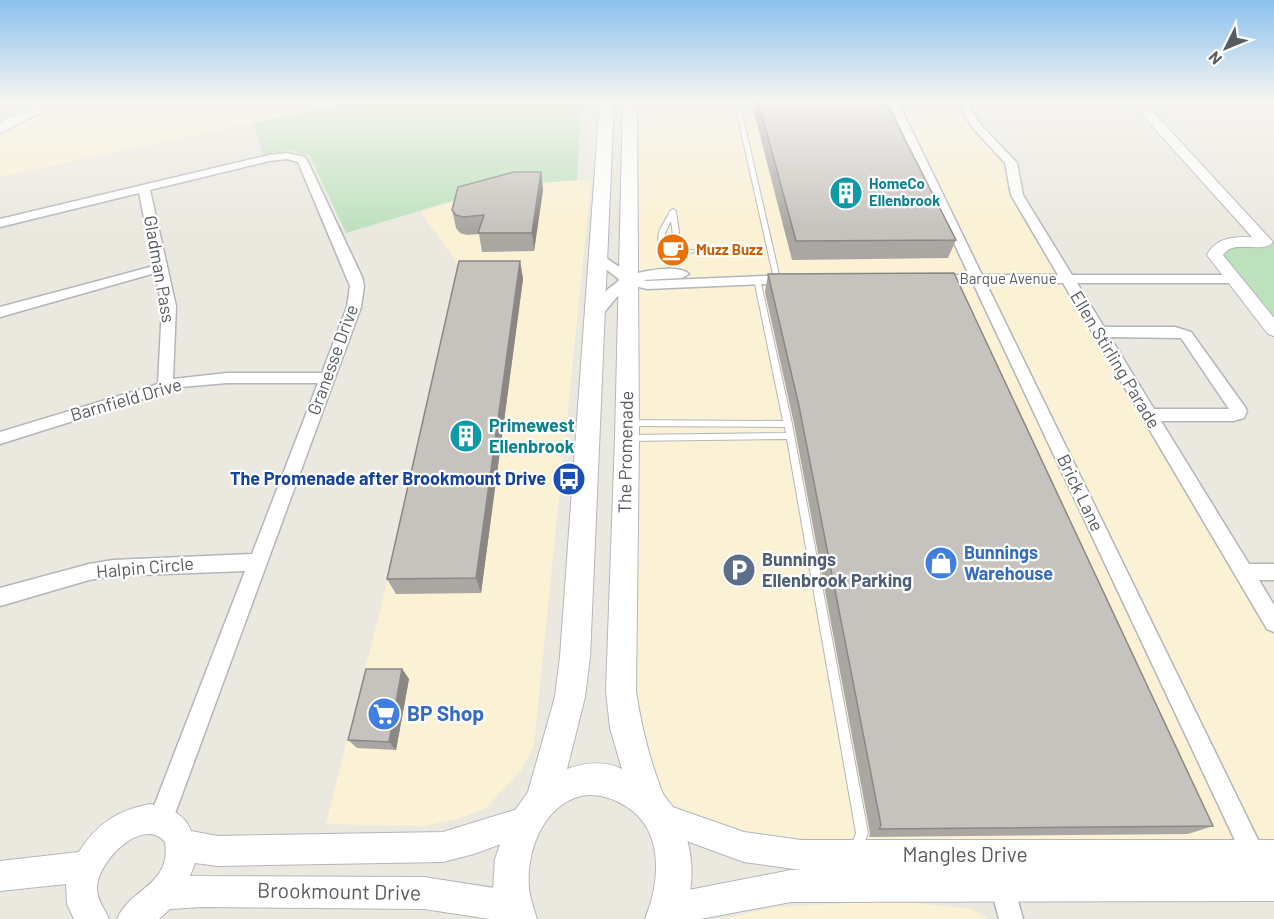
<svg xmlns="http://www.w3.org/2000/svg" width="1274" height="919" font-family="Barlow,sans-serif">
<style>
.commercial{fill:#fbf1d4}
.green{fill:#bee1bd}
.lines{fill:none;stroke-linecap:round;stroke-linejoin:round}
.service-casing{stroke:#b2b6ba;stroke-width:2}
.minor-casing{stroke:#b2b6ba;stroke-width:3}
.tertiary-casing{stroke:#b2b6ba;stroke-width:2}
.secondary-casing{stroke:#b3b7bc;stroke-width:2}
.service{fill:#fff;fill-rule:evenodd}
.minor{fill:#fff;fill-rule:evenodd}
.tertiary{fill:#fff;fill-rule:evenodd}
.secondary{fill:#fff;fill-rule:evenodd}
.wall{fill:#aaa7a3}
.shaded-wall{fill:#8b8884}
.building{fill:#c6c2bd;stroke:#8b8884;stroke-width:1.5}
.labels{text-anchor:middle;stroke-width:4.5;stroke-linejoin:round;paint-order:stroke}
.far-culture-label{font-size:15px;font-weight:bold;fill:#0d838f;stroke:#fff;text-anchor:start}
.far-food-label{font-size:15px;font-weight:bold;fill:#c56008;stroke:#fff;text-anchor:start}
.far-street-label{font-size:15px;fill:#585c60;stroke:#fff}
.street-label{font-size:18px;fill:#585c60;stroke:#fff}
.culture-label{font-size:18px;font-weight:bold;fill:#0d838f;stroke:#fff;text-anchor:start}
.transit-label{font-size:18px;font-weight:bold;fill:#164399;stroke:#fff;text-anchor:end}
.shop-label{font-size:18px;font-weight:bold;fill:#366cbe;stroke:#fff;text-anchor:start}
.service-label{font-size:18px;font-weight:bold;fill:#4e5e75;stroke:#fff;text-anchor:start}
.near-shop-label{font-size:21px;font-weight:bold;fill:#366cbe;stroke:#fff;text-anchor:start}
.near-street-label{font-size:21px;fill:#585c60;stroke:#fff}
</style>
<rect width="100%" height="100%" fill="#ebe8df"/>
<!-- commercial -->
<g class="commercial">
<path d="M67,100H357L0,177V132Z"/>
<path d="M630,100H961L976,126L1000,147L1012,185L1274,623V855H801L661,818L626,728Z"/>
<path d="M562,180L591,181L534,746L522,769L486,808L461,818L424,826L326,824L461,291L456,261L421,212L501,186Z"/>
<path d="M896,901L972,909L987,919H723L775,907Z"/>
</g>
<!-- green -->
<g class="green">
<path d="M366,100H582L577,180L501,186L346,233L310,156L289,150L263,156L254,123Z"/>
<path d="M1265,242H1274V330L1216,249Z"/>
</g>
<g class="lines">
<!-- service casing -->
<g class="service-casing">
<g id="service">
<path d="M734,100H739L780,279L777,281L774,279Z"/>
<path d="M673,209L676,211L681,247L688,250H694V252C680,256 654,255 659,233C661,225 667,219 670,211ZM671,221L675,248L680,251L672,250L666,244L665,233Z"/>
<path d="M757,277L760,279L792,424L868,833L860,854L856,856L852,854L850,850L856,833L787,439L628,441L624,438L628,435L786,433L785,427L630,426L626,423L630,420L783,421L754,279Z"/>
</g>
</g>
<!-- minor casing -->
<g class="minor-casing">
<g id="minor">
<path d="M887,100H897L982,275H1058L1011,195L1005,163L972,127L956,100H966L979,123L1017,163L1023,195L1072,275H1232L1239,279L1232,283H1077L1104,327H1175L1191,332L1245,407L1247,411L1244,418L1233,421H1161L1249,564H1274V580H1259L1274,605V632L1267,629L1063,283H986L1264,852L1268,860L1264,868L1256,872L1248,868L973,283H935L928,279L935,275H969ZM1110,337L1181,338L1229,409H1154Z"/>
<path d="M287,153L305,157L308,162L362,277L364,286L361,307L173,819L169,827L161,831L153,827L149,819L245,571L113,576L89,580L0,606V588L89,564L113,560L252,554L318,383H227L181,387L0,444V432L158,384L162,306L155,273L0,317V307L154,266L139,193L0,227V219L269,155ZM287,159L298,162L350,286L347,307L322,373H227L173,379L176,306L150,190L269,161Z"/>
<path d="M599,253L631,275C644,271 678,264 689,274L682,278L643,280L647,281L790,275L797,279L790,283L647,289L631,285C617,292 604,317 595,320L588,315L608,289L620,280L594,260L593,257Z"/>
<path d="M1002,873L1011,876L1023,919H999L990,885L993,876Z"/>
</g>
</g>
<!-- tertiary casing -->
<g class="tertiary-casing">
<g id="tertiary">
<path d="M1129,100H1142L1273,242C1261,255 1235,238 1223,255L1274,318V336L1268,334L1207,255C1216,237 1234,237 1252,237Z"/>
<path d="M661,803L744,832L801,840H1274V901L791,902L700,919H656L652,910L657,899L668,894L776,873L791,870H951H801L744,862L651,828L646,818L651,808Z"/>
<path d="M150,804C169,809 184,812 191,831L218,836L443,832L524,807L534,812L539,822L534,832L474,854L443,862L218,866L195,863L190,876L424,877L514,891L525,896L530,907L523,919H490L424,909L202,907L170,909L159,919H117C130,888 172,885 165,842C142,815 96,863 97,889C97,900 105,909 109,919H74L67,904L66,884L0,891V861L79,852C96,824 118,810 150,804Z"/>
</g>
</g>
<!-- secondary casing -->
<g class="secondary-casing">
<g id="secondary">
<path d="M47,100H66L0,133V122Z"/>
<path d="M600,100H614L590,657L585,697L567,769C586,762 604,761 622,769L610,728L606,691L615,438L623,100H637L639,438L636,691C641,725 649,757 661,789C664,798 672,804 676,812C694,847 697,883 682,919H645C661,880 665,825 620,803C609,797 594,793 581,796C542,806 526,853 529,888C530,898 534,909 537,919H501L493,889L495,859L509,819L528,792L555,697L560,657Z"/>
</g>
</g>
<!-- service -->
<use href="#service" class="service"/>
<!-- minor -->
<use href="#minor" class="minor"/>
<!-- tertiary -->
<use href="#tertiary" class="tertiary"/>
<!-- secondary -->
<use href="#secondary" class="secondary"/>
</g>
<!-- wall -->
<g class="wall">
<path d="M751,100H885L956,240L948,258L792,260Z"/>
<path d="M541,172L543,190L534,251L482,252L479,234L467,235L460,233L456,228L452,210Z"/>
<path d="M520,261L523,279L481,593L396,594L387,579Z"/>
<path d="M768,274L1213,826L1188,834L869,837L870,833L794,424L765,292Z"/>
<path d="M402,669L409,679L396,750L357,748L348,740Z"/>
</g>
<!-- shaded-wall -->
<g class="shaded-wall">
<path d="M541,172L543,190L534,251L532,233Z"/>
<path d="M520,261L523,279L481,593L476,578Z"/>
<path d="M402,669L409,679L396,750L389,742Z"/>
</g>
<!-- building -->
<g class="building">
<path d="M758,100H885L956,240L796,241Z"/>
<path d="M514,172H541L532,233H478L484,215L463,217L456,215L452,210L458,187Z"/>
<path d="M459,261H520L476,578L387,579Z"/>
<path d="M954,273L1213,826L879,829L881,825L799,406L768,274Z"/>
<path d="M366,669H402L389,742L348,740Z"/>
</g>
<!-- sky -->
<linearGradient id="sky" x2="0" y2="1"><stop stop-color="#8bc1ef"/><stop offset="0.44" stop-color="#f6f5f1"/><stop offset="1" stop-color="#f6f5f1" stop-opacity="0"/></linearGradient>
<rect width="1274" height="229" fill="url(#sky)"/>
<!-- icons -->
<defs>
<g id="building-disc" transform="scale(1.725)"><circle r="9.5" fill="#0f9aa8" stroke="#fff"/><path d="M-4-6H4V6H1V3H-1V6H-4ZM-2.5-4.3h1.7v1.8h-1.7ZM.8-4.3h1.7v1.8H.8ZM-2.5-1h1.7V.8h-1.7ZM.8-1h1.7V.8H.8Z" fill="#fff"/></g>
<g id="cafe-disc" transform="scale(1.725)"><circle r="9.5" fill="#e8710a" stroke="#fff"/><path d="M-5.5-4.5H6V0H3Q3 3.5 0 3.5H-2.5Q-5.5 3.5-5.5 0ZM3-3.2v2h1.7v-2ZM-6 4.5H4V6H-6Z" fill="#fff"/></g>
<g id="bus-disc" transform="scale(1.725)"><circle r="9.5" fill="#1a4fb4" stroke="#fff"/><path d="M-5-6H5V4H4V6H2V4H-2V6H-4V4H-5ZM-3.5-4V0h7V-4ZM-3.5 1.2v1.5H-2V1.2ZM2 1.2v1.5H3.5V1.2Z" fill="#fff"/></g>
<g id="shop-disc" transform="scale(1.725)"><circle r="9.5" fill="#3f7fe0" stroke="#fff"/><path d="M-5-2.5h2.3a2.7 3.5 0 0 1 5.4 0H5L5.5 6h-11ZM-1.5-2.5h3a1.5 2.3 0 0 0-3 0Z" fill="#fff"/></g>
<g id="parking-disc" transform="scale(1.725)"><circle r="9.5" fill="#5c6f8a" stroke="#fff"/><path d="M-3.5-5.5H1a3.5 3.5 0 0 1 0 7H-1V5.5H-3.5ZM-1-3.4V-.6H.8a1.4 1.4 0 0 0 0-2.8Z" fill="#fff"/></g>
<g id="supermarket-disc" transform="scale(1.725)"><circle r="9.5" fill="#3f7fe0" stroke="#fff"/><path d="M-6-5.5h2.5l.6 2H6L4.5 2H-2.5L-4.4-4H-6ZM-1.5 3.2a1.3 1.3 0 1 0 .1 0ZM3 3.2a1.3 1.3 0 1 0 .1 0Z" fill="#fff"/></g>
</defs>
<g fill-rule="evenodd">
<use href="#building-disc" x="846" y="193"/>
<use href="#cafe-disc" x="673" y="250"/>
<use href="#building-disc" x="466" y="436"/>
<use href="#bus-disc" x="569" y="479"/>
<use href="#shop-disc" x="941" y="563"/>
<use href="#parking-disc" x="739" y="570"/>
<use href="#supermarket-disc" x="384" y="714"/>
</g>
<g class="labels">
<!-- far-culture labels -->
<g class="far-culture-label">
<text x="869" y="189">HomeCo<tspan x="869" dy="17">Ellenbrook</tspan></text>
</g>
<!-- far-food labels -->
<g class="far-food-label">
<text x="696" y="255">Muzz Buzz</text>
</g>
<!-- far-street labels -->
<g class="far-street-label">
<text x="1008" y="284">Barque Avenue</text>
</g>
<!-- street labels -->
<g class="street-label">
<text transform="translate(159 269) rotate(80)" y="6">Gladman Pass</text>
<text transform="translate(333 360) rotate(-70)" y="6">Granesse Drive</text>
<text transform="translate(1115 360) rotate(59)" y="6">Ellen Stirling Parade</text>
<text transform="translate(126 400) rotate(-16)" y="6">Barnfield Drive</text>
<text transform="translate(626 452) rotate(-89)" y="6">The Promenade</text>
<text transform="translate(1080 493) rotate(64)" y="6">Brick Lane</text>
<text transform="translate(145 568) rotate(-5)" y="6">Halpin Circle</text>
</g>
<!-- culture labels -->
<g class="culture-label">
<text x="489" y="432">Primewest<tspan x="489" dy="21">Ellenbrook</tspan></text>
</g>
<!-- transit labels -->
<g class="transit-label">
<text x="546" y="485">The Promenade after Brookmount Drive</text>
</g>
<!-- shop labels -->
<g class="shop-label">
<text x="964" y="559">Bunnings<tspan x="964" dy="21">Warehouse</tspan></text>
</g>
<!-- service labels -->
<g class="service-label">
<text x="762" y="566">Bunnings<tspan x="762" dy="21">Ellenbrook Parking</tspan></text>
</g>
<!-- near-shop labels -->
<g class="near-shop-label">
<text x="407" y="721">BP Shop</text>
</g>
<!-- near-street labels -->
<g class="near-street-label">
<text x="965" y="862">Mangles Drive</text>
<text transform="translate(339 892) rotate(1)" y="7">Brookmount Drive</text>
</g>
</g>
<!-- north arrow -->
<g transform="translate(1226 48) rotate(227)" stroke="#ffffff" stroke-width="4.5" paint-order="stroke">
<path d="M0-4.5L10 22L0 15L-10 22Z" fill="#585c60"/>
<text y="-9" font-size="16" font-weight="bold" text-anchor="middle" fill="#585c60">N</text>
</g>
</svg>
